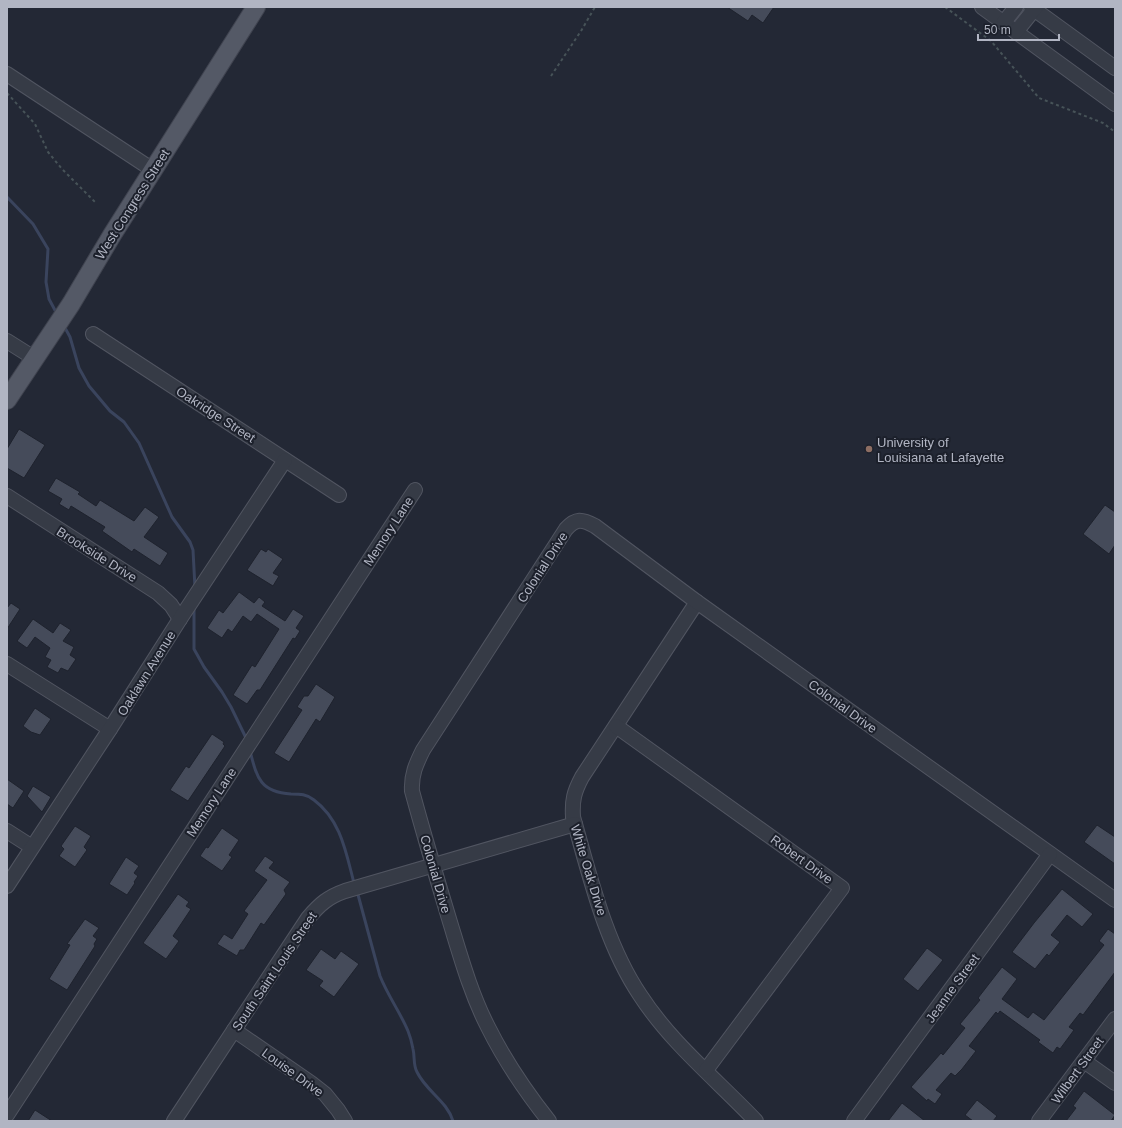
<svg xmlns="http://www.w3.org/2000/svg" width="1122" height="1128" font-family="Helvetica,sans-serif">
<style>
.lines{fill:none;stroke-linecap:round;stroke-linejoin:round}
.stream{stroke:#3a445d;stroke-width:3}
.building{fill:#454b5a;stroke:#1e222d}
.minor-casing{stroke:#515561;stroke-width:16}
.major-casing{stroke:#404450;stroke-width:20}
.path{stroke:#475358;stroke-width:2;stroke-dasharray:3 3;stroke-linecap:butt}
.minor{stroke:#363b46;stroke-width:14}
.major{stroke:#545966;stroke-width:18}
.education-dot{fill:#8d6e63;stroke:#1c202b;stroke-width:1.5}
.labels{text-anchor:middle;stroke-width:4;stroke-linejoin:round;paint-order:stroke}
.street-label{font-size:13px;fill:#b1b5c3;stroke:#1c202b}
.poi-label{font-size:13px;fill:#b1b5c3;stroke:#1c202b;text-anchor:start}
</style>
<rect width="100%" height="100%" fill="#232835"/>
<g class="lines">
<!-- stream -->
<g class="stream">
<path d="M7,197L33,224L48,249L46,282L49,299L57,314"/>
<path d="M64,326L70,337L79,368L89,386L110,411L124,422L139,443L172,517L190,542L193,550L195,588"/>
<path d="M194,608V649L204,667L222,692L231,707L247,740"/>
<path d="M250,751C257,778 260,792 291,794C300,794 307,794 314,800C341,820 346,853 354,883"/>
<path d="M357,891L380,976C388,996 400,1012 408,1031C410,1036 412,1043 413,1049C415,1057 413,1065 417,1072C426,1091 447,1101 453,1121"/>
</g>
</g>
<!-- building -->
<g class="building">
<path d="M727,7H774L763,23L752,15L748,21Z"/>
<path d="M19,429L45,445L24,478L7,468V449Z"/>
<path d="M56,478L80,492L78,494L96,506L100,500L134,521L145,507L159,517L144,537L168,553L160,566L134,549L132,552L102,531L105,527L71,506L69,510L59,504L62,499L48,491Z"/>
<path d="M1105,505L1115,512V545L1109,554L1083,534Z"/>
<path d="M261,549L266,552L268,549L283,559L273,573L279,576L273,586L247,570Z"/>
<path d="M239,592L254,603L259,597L265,602L262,606L285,621L293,609L304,616L296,628L300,631L295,639L293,638L260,690H257L247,704L233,695L252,665L255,667L279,629L257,614L251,622L243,616L232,632L228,629L222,638L207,628L219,610L223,613Z"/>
<path d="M11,603L20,609L7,629V608Z"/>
<path d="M33,619L53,633L60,623L71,630L63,641L74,647L70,655L76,659L68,671L61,668L58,673L47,667L51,660L45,657L50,648L35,637L27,648L17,641Z"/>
<path d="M316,684L335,697L320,722L316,719L289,762L274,753L302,710L297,707L304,696H308Z"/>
<path d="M35,708L51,719L40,735L31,732L23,726Z"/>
<path d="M212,734L224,742L223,744L225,746L188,801L170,790L186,766L189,768Z"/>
<path d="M7,779L24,791L13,808L7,804Z"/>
<path d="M33,786L51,797L42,812L27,796Z"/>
<path d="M1097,825L1115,837V864L1084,842Z"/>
<path d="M75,826L91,836L84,847L87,850L75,867L59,856L64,849L61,846Z"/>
<path d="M222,828L239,840L229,855L232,857L222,871L200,856L206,847L208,848Z"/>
<path d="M265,856L274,862L269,868L290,882L284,890L286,894L264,925L261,923L244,950H240L237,956L217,944L224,934L232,939L248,914L244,911L267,880L254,871Z"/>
<path d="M126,857L139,866L134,873L138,876L134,882L135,883L127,895L109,884Z"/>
<path d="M1062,889L1093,914L1082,927L1067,915L1051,935L1060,942L1049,956L1047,954L1035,969L1012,952L1034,923Z"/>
<path d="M178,894L189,902L186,906L191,909L173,936L179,941L166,959L143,943Z"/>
<path d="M85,919L99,928L93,936L97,939L94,944L95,946L67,990L49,979L70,945L67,944Z"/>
<path d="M1108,929L1115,934V972L1083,1015L1080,1013L1069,1027L1074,1030L1060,1049L1057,1047L1053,1053L1038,1042L1040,1040L1000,1011L998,1014L996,1012L969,1046L976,1051L962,1069L955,1076L951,1073L936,1090L942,1094L935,1104L928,1099L927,1101L911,1087L941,1053L943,1055L965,1028L960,1024L980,1000L978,998L1002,967L1017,979L1002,999L1028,1018L1033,1012L1044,1020L1104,945L1099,941Z"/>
<path d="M927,948L943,960L918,991L903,979Z"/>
<path d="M321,949L335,959L341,951L359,964L334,997L319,986L323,981L306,970Z"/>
<path d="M1084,1091L1115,1115L1111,1121H1066L1076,1108L1073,1106Z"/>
<path d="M977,1100L997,1116L993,1121H973L965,1115Z"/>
<path d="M902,1103L925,1121H888Z"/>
<path d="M35,1110L52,1121H28Z"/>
</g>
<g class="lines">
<!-- minor casing -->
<g class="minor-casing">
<g id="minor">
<path d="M982,7L1115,104"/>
<path d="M1031,7L1115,68"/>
<path d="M1004,22L1016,7"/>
<path d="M1016,32L1036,7"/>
<path d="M7,74L153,170"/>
<path d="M93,334L339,495"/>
<path d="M7,341L34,358"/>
<path d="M7,496L158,593L171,605L180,619"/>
<path d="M697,602L582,777C574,792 572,800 573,817C590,876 605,943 640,995C671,1043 717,1080 756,1121"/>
<path d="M7,664L110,729"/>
<path d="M616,726L842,888L706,1070"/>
<path d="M7,831L32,847"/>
<path d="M7,886L110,729L180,619L285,460"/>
<path d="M234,1030L311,1083L325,1094L338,1110L345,1121"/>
<path d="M1084,1061L1115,1083"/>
<path d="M7,1115L415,490"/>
<path d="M174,1121L308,918C320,904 328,897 345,891L575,824"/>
<path d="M549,1121C526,1092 505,1061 488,1027C471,994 461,958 450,922C437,879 424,835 412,791C411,775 416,764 423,750L566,529C576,518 582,519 595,526L697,602L1115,900"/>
<path d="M854,1121L1050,854"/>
<path d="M1039,1121L1115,1019"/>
</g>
</g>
<!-- major casing -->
<g class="major-casing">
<path id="major" d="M7,400L71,304L112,235L256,7"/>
</g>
<!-- path -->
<g class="path">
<path d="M945,7L991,41L1039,98L1103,123L1115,132"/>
<path d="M551,76L581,31L595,7"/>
<path d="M7,93L35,124L48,152L62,169L96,203"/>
</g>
<!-- minor -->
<use href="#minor" class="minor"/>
<!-- major -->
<use href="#major" class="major"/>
</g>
<!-- markers -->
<circle class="education-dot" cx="869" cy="449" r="4"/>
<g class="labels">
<!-- street labels -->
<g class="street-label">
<text transform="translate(132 204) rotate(-58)" y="5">West Congress Street</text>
<text transform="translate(216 414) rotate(33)" y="5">Oakridge Street</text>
<text transform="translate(388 531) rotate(-57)" y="5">Memory Lane</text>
<text transform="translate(97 554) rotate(32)" y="5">Brookside Drive</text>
<text transform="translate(542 567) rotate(-57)" y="5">Colonial Drive</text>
<text transform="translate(146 673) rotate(-58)" y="5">Oaklawn Avenue</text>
<text transform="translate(843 706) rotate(36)" y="5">Colonial Drive</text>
<text transform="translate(211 802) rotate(-57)" y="5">Memory Lane</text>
<text transform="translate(802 859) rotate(36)" y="5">Robert Drive</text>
<text transform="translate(589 870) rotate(73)" y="5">White Oak Drive</text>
<text transform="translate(436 874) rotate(74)" y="5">Colonial Drive</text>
<text transform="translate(274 971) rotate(-56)" y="5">South Saint Louis Street</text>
<text transform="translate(952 988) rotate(-54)" y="5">Jeanne Street</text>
<text transform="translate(1077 1070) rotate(-54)" y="5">Wilbert Street</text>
<text transform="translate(293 1072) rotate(36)" y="5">Louise Drive</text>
</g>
<!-- poi labels -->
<g class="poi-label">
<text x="877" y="447">University of<tspan x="877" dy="15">Louisiana at Lafayette</tspan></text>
</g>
</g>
<!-- border -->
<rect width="1122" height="1128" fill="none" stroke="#b1b5c3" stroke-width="16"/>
<!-- scale -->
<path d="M978 34v6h81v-6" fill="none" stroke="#b1b5c3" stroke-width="2"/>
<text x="984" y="34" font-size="12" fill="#b1b5c3" stroke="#1c202b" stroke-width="3" paint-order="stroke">50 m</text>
</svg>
